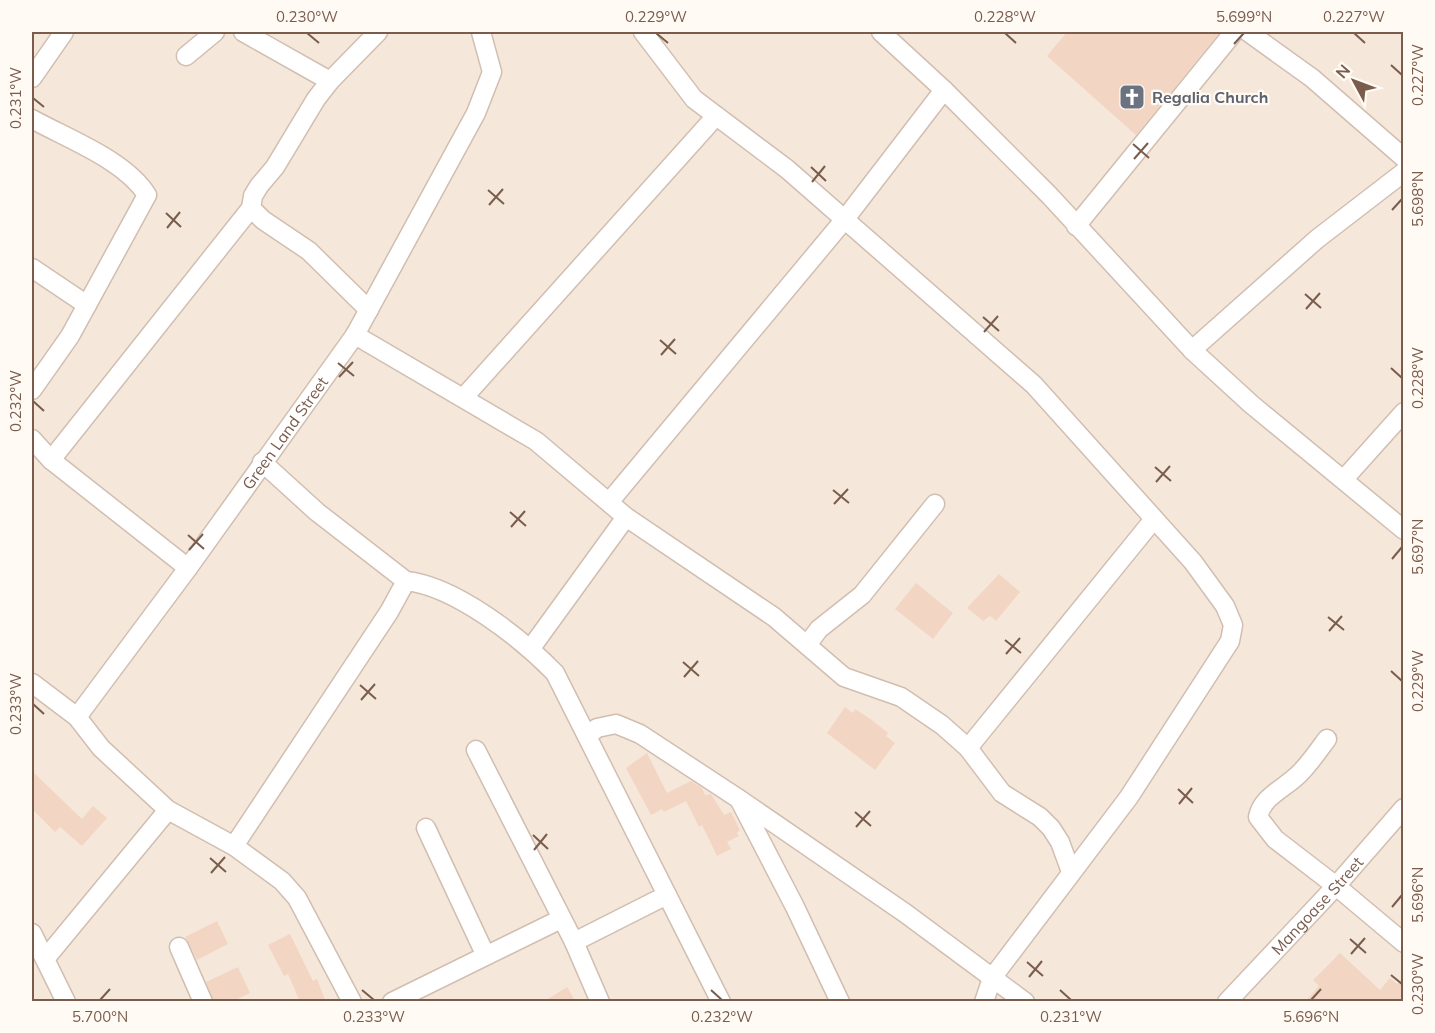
<svg xmlns="http://www.w3.org/2000/svg" width="1435" height="1033" font-family="Mulish,sans-serif">
<style>
.residential{fill:#f5e8da}
.building{fill:#f3d5c3}
.lines{fill:none;stroke-linecap:round;stroke-linejoin:round}
.minor-casing{stroke:#d1beb0;stroke-width:21}
.minor{stroke:#fff;stroke-width:18}
.ticks{fill:none;stroke:#7a5c4d;stroke-width:2}
.labels{text-anchor:middle;stroke-width:4.5;stroke-linejoin:round;paint-order:stroke}
.worship-label{font-size:16px;font-weight:bold;fill:#5b616d;stroke:#fffaf3;text-anchor:start}
.street-label{font-size:16px;fill:#7a5c4d;stroke:#fffaf3}
.neatline{fill:none;stroke:#7a5c4d;stroke-width:2}
.ticks-label{font-size:15px;text-anchor:middle;fill:#7a5c4d}
</style>
<rect width="100%" height="100%" fill="#fdf6ec"/>
<!-- residential -->
<rect class="residential" x="32" y="32" width="1371" height="969"/>
<!-- building -->
<g class="building">
<path d="M1067,32H1220L1136,135L1047,56Z"/>
<path d="M999,574L1020,592L996,621L990,616L983,621L967,608Z"/>
<path d="M916,583L953,613L933,639L895,609Z"/>
<path d="M845,707L853,713L855,709L869,718L888,733L886,736L895,743L875,770L827,733Z"/>
<path d="M647,753L667,793L691,781L702,788L705,795L711,794L724,815L731,812L740,830L737,833L739,836L727,842L731,849L717,856L702,825L699,827L686,801L664,812L662,809L651,815L626,768Z"/>
<path d="M32,771L82,819L93,806L107,818L82,846L60,827L55,832L32,809Z"/>
<path d="M217,921L228,944L197,960L185,937Z"/>
<path d="M290,934L313,981L317,979L326,1002H300L288,974L284,976L268,945Z"/>
<path d="M1340,953L1380,990L1390,978L1397,984L1404,976V1002H1305L1319,986L1313,980Z"/>
<path d="M238,967L250,993L231,1002H214L206,982Z"/>
<path d="M567,987L576,1002H543Z"/>
</g>
<g class="lines">
<!-- minor casing -->
<g class="minor-casing">
<g id="minor">
<path d="M243,32L330,81"/>
<path d="M643,32L694,99L787,169L1034,385L1193,562L1225,606L1233,625L1230,641L1129,797L992,978L984,1002"/>
<path d="M881,32L944,90L1050,196L1192,350L1251,404L1404,530"/>
<path d="M1248,32L1312,78L1404,158"/>
<path d="M186,56L215,32"/>
<path d="M32,78L64,32"/>
<path d="M32,119C68,139 125,160 147,195L70,336L32,390"/>
<path d="M251,208L263,220L309,251L369,310"/>
<path d="M1076,226L1234,32"/>
<path d="M32,268L87,305"/>
<path d="M355,335L536,441L626,517L774,617L844,677L901,697L942,725L968,748L1002,793L1040,817L1051,828L1060,842L1071,872"/>
<path d="M1192,350L1317,239L1404,172"/>
<path d="M464,397L716,116"/>
<path d="M32,439L51,460L188,568"/>
<path d="M51,460L251,208L253,196L259,186L275,167L316,99L330,81L378,32"/>
<path d="M262,462L317,512L406,581C455,586 521,638 555,673L721,1002"/>
<path d="M1344,479L1404,412"/>
<path d="M610,501L845,219L944,90"/>
<path d="M807,645L819,629L862,595L935,504"/>
<path d="M531,648L626,517"/>
<path d="M32,683L77,717L101,748L168,810L234,846L282,881L297,898L352,1002"/>
<path id="s1" d="M77,717L188,568L355,335L476,113L492,72L481,32"/>
<path d="M587,736L597,728L616,724L640,734L739,799L905,913L1025,1002"/>
<path d="M1327,739C1318,751 1310,763 1300,773C1286,788 1262,796 1258,817L1275,839L1336,886L1404,943"/>
<path d="M968,748L1154,519"/>
<path d="M476,750L574,942L600,1002"/>
<path d="M739,799L795,907L840,1002"/>
<path d="M426,828L485,954"/>
<path d="M234,846L389,612L406,581"/>
<path d="M32,933L66,1002"/>
<path d="M574,942L667,895"/>
<path d="M179,947L203,1002"/>
<path d="M45,959L168,810"/>
<path d="M392,1002L561,919"/>
<path id="s2" d="M1227,1002L1336,886L1404,808"/>
</g>
</g>
<!-- minor -->
<use href="#minor" class="minor"/>
</g>
<!-- ticks -->
<path class="ticks" d="M307,33L319,43M656,33L668,43M1005,33L1016,43M1354,33L1365,43M1234,44L1244,33M1391,65L1402,75M33,98L44,107M1133,144L1149,158M1134,159L1148,143M811,167L826,181M812,182L825,166M488,190L504,204M489,205L503,189M1392,210L1402,199M166,213L181,227M167,228L180,212M1305,294L1321,308M1306,309L1320,293M983,317L999,331M984,332L998,316M660,340L676,354M661,355L675,339M338,363L354,376M1391,368L1402,378M339,377L353,362M33,401L44,411M1155,467L1171,481M1156,482L1170,466M833,490L849,503M834,504L848,489M510,512L526,526M511,527L525,511M188,535L204,549M189,550L203,534M1392,559L1402,547M1328,617L1344,630M1329,631L1342,616M1005,640L1021,653M1006,654L1020,638M683,662L699,676M1391,671L1402,681M684,677L698,661M360,685L376,699M361,700L375,684M33,704L44,714M1178,789L1193,803M1179,804L1192,788M855,812L871,826M856,827L870,811M533,835L548,849M534,850L547,834M210,858L226,872M211,873L225,857M1392,907L1402,895M1350,939L1366,953M1351,954L1365,938M1027,962L1043,976M1391,975L1402,984M1029,977L1042,961M362,990L374,1000M711,990L722,1000M1060,990L1071,1000M100,1000L110,989M1311,1000L1321,989"/>
<!-- icons -->
<defs>
<g id="church-square" transform="scale(1.35)"><rect x="-9" y="-9" width="18" height="18" rx="4" fill="#6b7280" stroke="#fffaf3"/><path d="M-1.2-6h2.4v3.5h3.3v2.4h-3.3V6h-2.4V-.1h-3.3v-2.4h3.3Z" fill="#fff"/></g>
</defs>
<g fill-rule="evenodd">
<use href="#church-square" x="1132" y="97"/>
</g>
<g class="labels">
<!-- worship labels -->
<g class="worship-label">
<text x="1152" y="103">Regalia Church</text>
</g>
<!-- street labels -->
<g class="street-label">
<text dy="6" stroke="none"><textPath href="#s1" startOffset="352">Green Land Street</textPath></text>
<text dy="6" stroke="none"><textPath href="#s2" startOffset="132">Mangoase Street</textPath></text>
</g>
</g>
<!-- border -->
<rect width="1435" height="1033" fill="none" stroke="#fffaf3" stroke-width="66"/>
<!-- north arrow -->
<g transform="translate(1354 81) rotate(311)" stroke="#fffaf3" stroke-width="4.5" paint-order="stroke">
<path d="M0-4.5L10 22L0 15L-10 22Z" fill="#7a5c4d"/>
<text y="-9" font-size="16" font-weight="bold" text-anchor="middle" fill="#7a5c4d">N</text>
</g>
<rect x="33" y="33" width="1369" height="967" class="neatline"/>
<g class="ticks-label">
<text x="307" y="22">0.230°W</text>
<text x="656" y="22">0.229°W</text>
<text x="1005" y="22">0.228°W</text>
<text x="1244" y="22">5.699°N</text>
<text x="1354" y="22">0.227°W</text>
<text transform="translate(1418 75) rotate(-90)" y="5">0.227°W</text>
<text transform="translate(16 98) rotate(-90)" y="5">0.231°W</text>
<text transform="translate(1418 199) rotate(-90)" y="5">5.698°N</text>
<text transform="translate(1418 378) rotate(-90)" y="5">0.228°W</text>
<text transform="translate(16 401) rotate(-90)" y="5">0.232°W</text>
<text transform="translate(1418 547) rotate(-90)" y="5">5.697°N</text>
<text transform="translate(1418 681) rotate(-90)" y="5">0.229°W</text>
<text transform="translate(16 704) rotate(-90)" y="5">0.233°W</text>
<text transform="translate(1418 895) rotate(-90)" y="5">5.696°N</text>
<text transform="translate(1418 984) rotate(-90)" y="5">0.230°W</text>
<text x="100" y="1022">5.700°N</text>
<text x="374" y="1022">0.233°W</text>
<text x="722" y="1022">0.232°W</text>
<text x="1071" y="1022">0.231°W</text>
<text x="1311" y="1022">5.696°N</text>
</g>
</svg>
